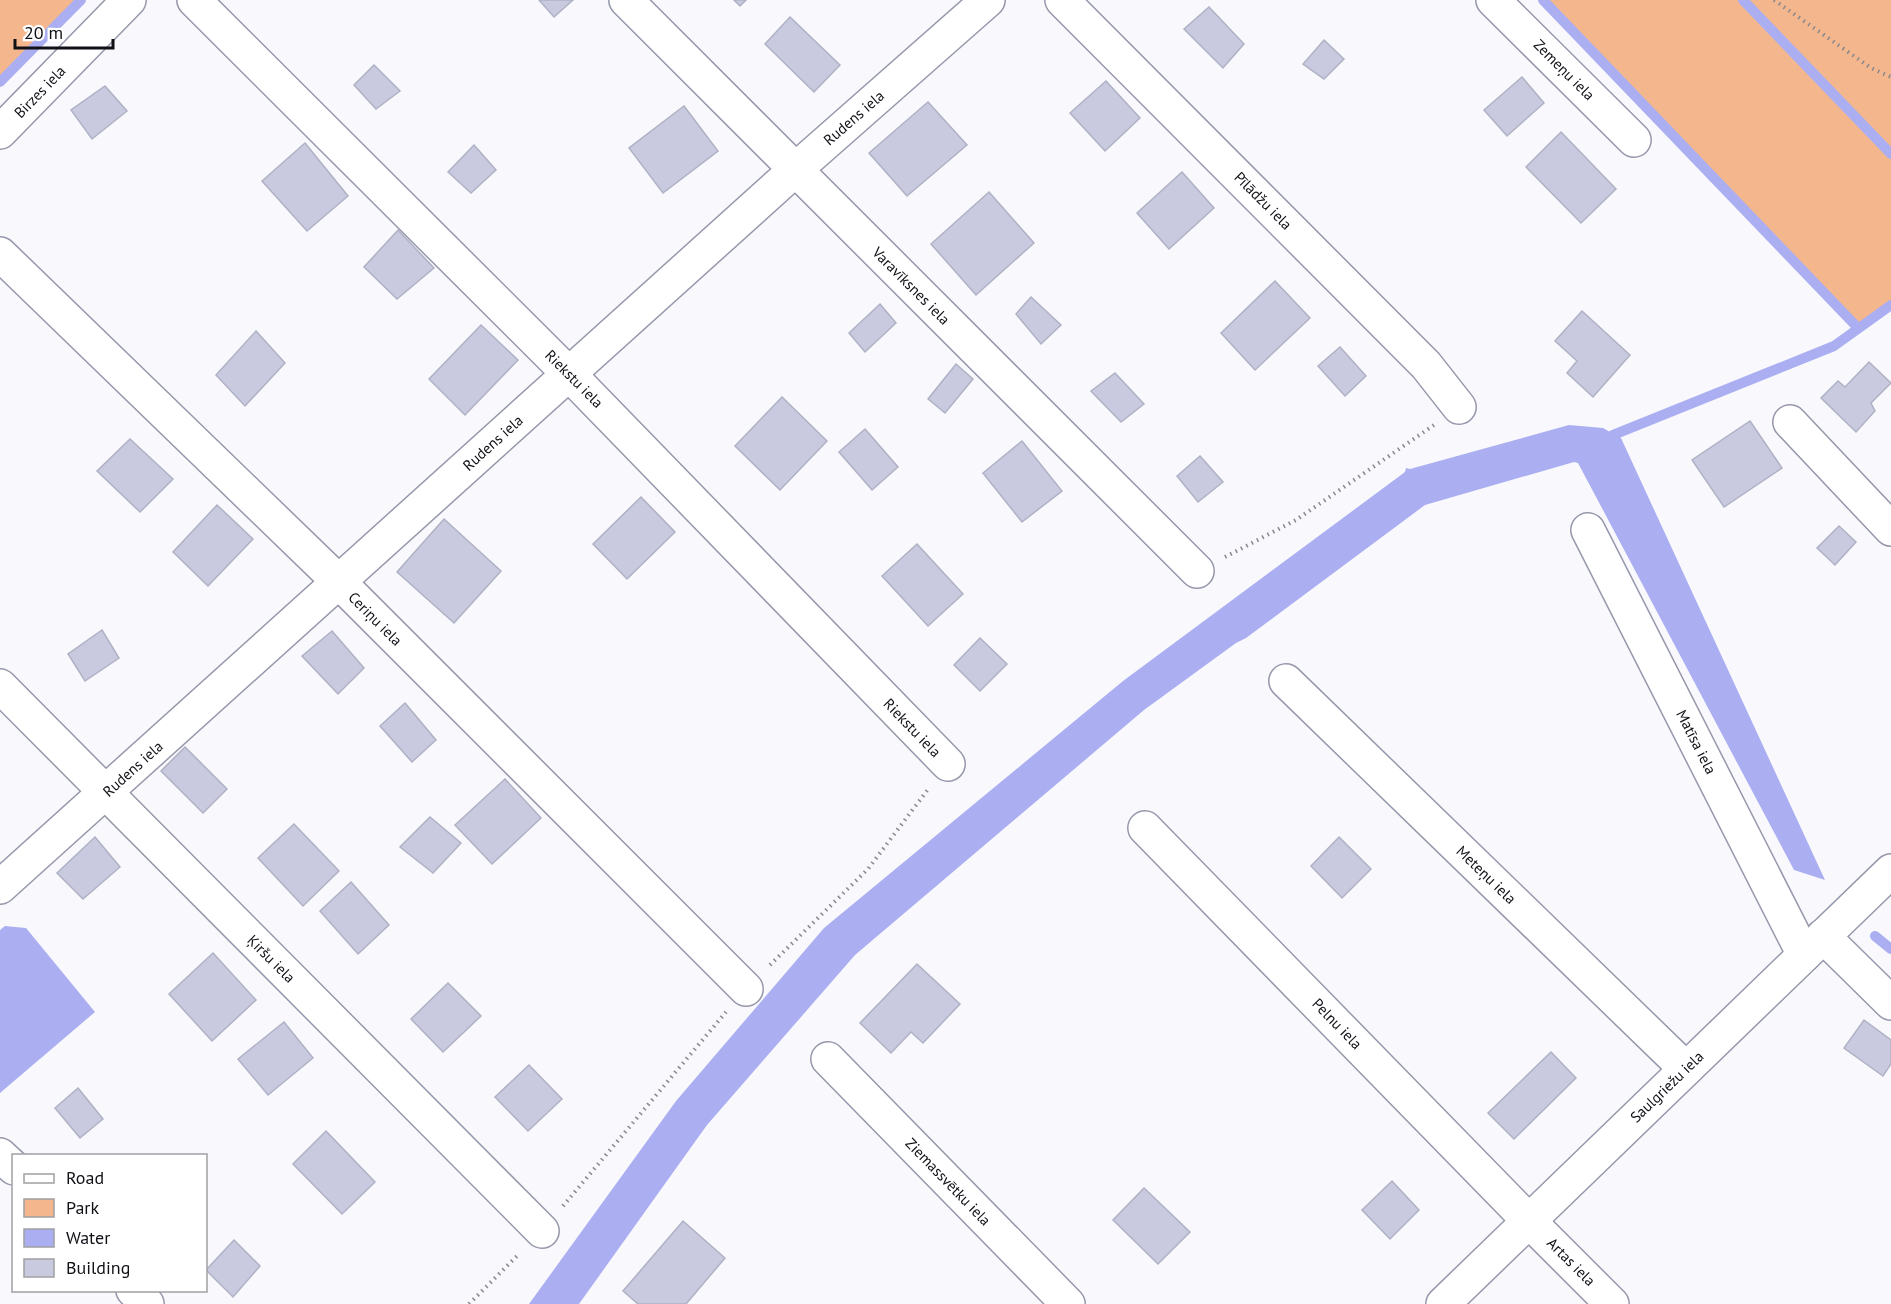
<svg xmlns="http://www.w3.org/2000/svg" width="1891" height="1304" font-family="'PT Sans',sans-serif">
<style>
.green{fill:#f4b78d}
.water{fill:#abaff2}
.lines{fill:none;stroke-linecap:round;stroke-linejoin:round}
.stream{stroke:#abaff2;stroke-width:10}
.building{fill:#c9cadf;stroke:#afb1c5;stroke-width:1.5}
.minor-casing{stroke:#9698ab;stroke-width:36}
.path{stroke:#88888d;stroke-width:4;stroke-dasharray:1.5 4.5;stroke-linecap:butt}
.minor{stroke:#fff;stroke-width:33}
.labels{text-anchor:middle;stroke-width:4.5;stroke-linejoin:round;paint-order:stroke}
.street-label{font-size:15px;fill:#101117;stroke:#fff}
</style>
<rect width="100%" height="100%" fill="#f9f9fd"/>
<!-- green -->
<g class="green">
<path d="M0,0H81L0,82Z"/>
<path d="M1543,0H1891V305L1858,328Z"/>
</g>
<!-- water -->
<g class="water">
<path d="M1569,425L1603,428L1621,438L1825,880L1794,870L1578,463L1574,462L1425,505L1246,638L1236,643L1144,710L855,955L707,1125L579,1304H529L676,1101L824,928L1123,681L1405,472L1406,468L1410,469Z"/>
<path d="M5,926L26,928L95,1012L0,1093V930Z"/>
</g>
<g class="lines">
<!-- stream -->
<g class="stream">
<path d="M1543,0L1858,328"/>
<path d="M1743,0L1891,154"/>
<path d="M0,82L81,0"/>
<path d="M1613,435L1834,346L1891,305"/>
<path d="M1875,936L1891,949"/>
</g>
</g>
<!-- building -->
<g class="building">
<path d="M539,0H573L554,17Z"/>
<path d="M734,0H746L740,6Z"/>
<path d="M1209,7L1244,44L1223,68L1184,29Z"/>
<path d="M790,17L840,65L814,92L765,44Z"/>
<path d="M1324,40L1344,59L1324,79L1303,64Z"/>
<path d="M374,65L400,91L376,109L354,85Z"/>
<path d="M1522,77L1544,103L1507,136L1484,110Z"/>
<path d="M1106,81L1140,118L1105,151L1070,113Z"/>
<path d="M105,86L127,111L92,139L71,110Z"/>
<path d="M928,102L967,145L907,196L869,153Z"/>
<path d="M684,106L718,151L663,193L629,148Z"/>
<path d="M1561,132L1616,189L1581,223L1526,167Z"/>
<path d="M305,143L348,196L307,231L262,181Z"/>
<path d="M474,145L496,170L471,193L448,172Z"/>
<path d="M1182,172L1214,208L1169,249L1137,213Z"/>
<path d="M989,192L1034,243L976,295L931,244Z"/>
<path d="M398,230L434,268L397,299L364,267Z"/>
<path d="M1275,281L1310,318L1255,370L1221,333Z"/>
<path d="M1031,297L1061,325L1041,344L1016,314Z"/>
<path d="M880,304L896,323L865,352L849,333Z"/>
<path d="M1582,311L1630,355L1593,397L1567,373L1577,361L1555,341Z"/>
<path d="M481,325L518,360L465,415L429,379Z"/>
<path d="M256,331L285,363L245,406L216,375Z"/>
<path d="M1340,347L1366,376L1345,396L1318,366Z"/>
<path d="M1869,362L1891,383L1871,403L1875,411L1856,432L1821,398L1838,381L1845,387Z"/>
<path d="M956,364L973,379L945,413L928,399Z"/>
<path d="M1115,373L1144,404L1121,422L1091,391Z"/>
<path d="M782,397L827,441L780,490L735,446Z"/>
<path d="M1750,421L1782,468L1724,507L1692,460Z"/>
<path d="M865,429L898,467L872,490L839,452Z"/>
<path d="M130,439L173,479L140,512L97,471Z"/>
<path d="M1022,441L1062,491L1022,522L983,473Z"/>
<path d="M1200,456L1223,482L1198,502L1177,476Z"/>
<path d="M641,497L675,532L627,579L593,544Z"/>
<path d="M217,505L253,539L208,586L173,552Z"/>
<path d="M444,519L501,571L454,623L397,572Z"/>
<path d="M1839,526L1856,542L1835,565L1817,548Z"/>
<path d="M917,544L963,594L928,626L882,576Z"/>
<path d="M102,630L119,658L85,681L68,654Z"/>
<path d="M332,631L364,668L338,694L302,656Z"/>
<path d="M980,638L1007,664L980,691L954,665Z"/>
<path d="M405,703L436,740L412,762L380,726Z"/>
<path d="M185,747L227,789L203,813L161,771Z"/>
<path d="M505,779L541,818L492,864L455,825Z"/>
<path d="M430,817L461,843L433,873L400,847Z"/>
<path d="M294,824L339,871L303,906L258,858Z"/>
<path d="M95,837L120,867L83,899L57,873Z"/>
<path d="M1339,837L1371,869L1342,898L1311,866Z"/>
<path d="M351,882L389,925L358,954L320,911Z"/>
<path d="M213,953L256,1000L212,1041L169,994Z"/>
<path d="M917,964L960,1004L923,1043L911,1032L891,1053L860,1023Z"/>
<path d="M448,983L481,1016L443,1052L411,1019Z"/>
<path d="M1864,1020L1891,1040V1064L1883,1076L1844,1048Z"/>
<path d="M284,1022L313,1058L268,1095L238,1059Z"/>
<path d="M1551,1052L1576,1078L1514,1139L1488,1113Z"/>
<path d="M529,1065L562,1099L528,1131L495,1097Z"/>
<path d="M78,1088L103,1119L80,1138L55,1108Z"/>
<path d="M326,1131L375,1182L342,1214L293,1164Z"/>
<path d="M1392,1181L1419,1210L1390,1239L1362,1210Z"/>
<path d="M1144,1188L1190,1232L1158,1264L1113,1220Z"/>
<path d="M683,1221L725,1258L686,1304H638L623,1291Z"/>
<path d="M234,1240L260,1266L233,1297L206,1270Z"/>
</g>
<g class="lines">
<!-- minor casing -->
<g class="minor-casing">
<g id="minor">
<path d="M194,0L569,374L948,764"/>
<path d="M626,0L1197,571"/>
<path d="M1062,0L1426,365L1459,407"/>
<path d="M1493,0L1634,140"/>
<path d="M0,132L129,0"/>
<path d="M0,254L339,582L746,989"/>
<path d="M1790,422L1891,529"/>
<path d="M1588,530L1804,955"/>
<path d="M1286,681L1686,1069"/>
<path d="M0,686L542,1231"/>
<path d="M1145,828L1529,1221L1612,1304"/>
<path d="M0,887L795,170L988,0"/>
<path d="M1823,936L1891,1003"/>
<path d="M828,1059L1068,1304"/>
<path d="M0,1155L14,1168"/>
<path d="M133,1290L147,1304"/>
<path d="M1443,1304L1891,871"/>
</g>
</g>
<!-- path -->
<g class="path">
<path d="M1774,0L1871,68L1891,77"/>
<path d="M1225,557L1296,520L1434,425"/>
<path d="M770,965L868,869L929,788"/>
<path d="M563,1206L726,1012"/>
<path d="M469,1304L519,1254"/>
</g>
<!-- minor -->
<use href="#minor" class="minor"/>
</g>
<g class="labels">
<!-- street labels -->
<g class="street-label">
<text transform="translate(1564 70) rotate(45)" y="5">Zemeņu iela</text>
<text transform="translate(40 92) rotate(-46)" y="5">Birzes iela</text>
<text transform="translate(854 118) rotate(-41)" y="5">Rudens iela</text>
<text transform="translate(1263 201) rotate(45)" y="5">Pīlādžu iela</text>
<text transform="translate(911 286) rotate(45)" y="5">Varavīksnes iela</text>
<text transform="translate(574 379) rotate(45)" y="5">Riekstu iela</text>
<text transform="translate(493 443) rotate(-42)" y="5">Rudens iela</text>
<text transform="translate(375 619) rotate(45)" y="5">Ceriņu iela</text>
<text transform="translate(912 728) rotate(46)" y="5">Riekstu iela</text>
<text transform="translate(1696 742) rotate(63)" y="5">Matīsa iela</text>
<text transform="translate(133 769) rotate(-42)" y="5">Rudens iela</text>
<text transform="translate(1486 875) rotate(44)" y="5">Meteņu iela</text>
<text transform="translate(271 959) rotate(45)" y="5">Ķiršu iela</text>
<text transform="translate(1337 1024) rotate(46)" y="5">Pelnu iela</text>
<text transform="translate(1667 1087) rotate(-44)" y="5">Saulgriežu iela</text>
<text transform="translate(948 1182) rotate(46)" y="5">Ziemassvētku iela</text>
<text transform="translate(1571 1262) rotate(45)" y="5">Artas iela</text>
</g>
</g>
<!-- legend -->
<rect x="12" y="1154" width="195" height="138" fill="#ffffff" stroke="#9fa0a2" stroke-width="1.5"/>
<rect x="24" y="1174" width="30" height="9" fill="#ffffff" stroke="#9fa0a2" stroke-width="1.5"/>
<text x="66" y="1184" font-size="18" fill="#101117">Road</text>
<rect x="24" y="1199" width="30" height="18" fill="#f4b78d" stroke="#9fa0a2" stroke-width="1.5"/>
<text x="66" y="1214" font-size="18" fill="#101117">Park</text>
<rect x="24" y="1229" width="30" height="18" fill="#abaff2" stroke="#9fa0a2" stroke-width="1.5"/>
<text x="66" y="1244" font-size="18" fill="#101117">Water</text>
<rect x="24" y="1259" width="30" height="18" fill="#c9cadf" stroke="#9fa0a2" stroke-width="1.5"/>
<text x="66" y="1274" font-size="18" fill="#101117">Building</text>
<!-- scale -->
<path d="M15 39v9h98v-9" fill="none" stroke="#101117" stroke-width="3"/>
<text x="24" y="39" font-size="18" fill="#101117" stroke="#ffffff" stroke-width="4.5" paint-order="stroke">20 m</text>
</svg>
